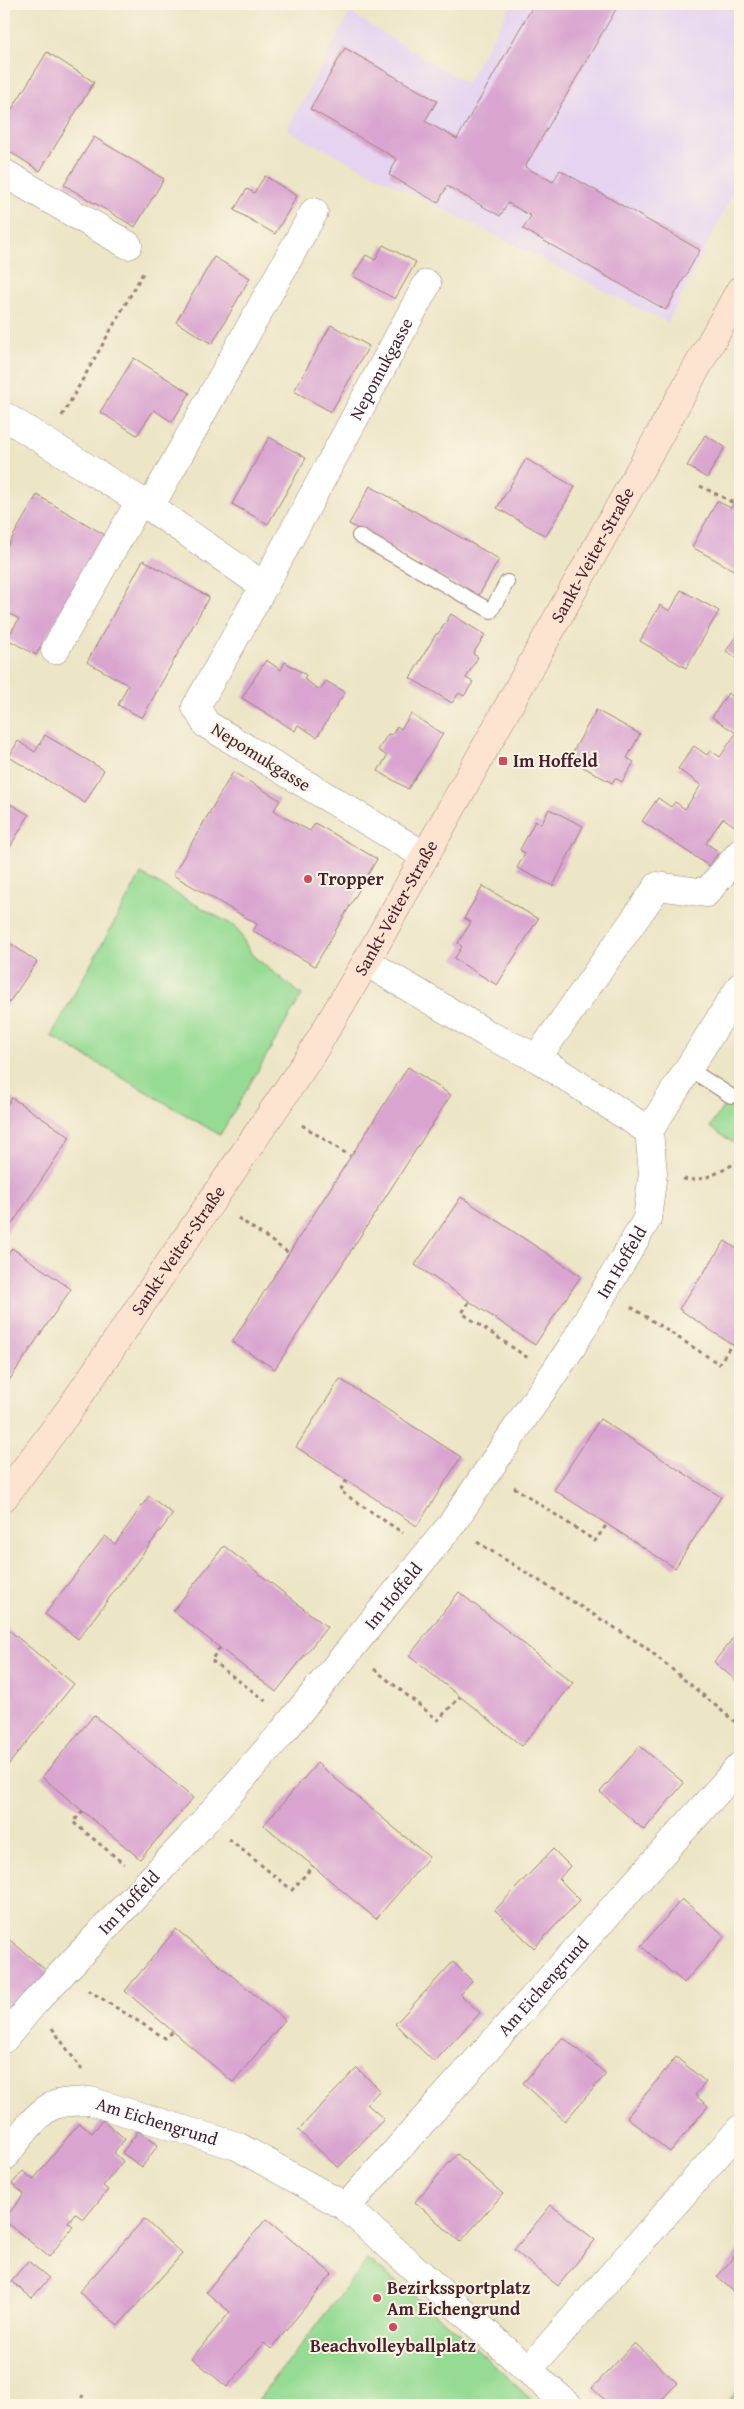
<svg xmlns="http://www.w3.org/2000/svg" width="744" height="2409" font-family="'Gentium Book Plus',serif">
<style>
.built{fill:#e5d3f1}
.green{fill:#96db94;stroke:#707d60}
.building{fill:#d9a5d0}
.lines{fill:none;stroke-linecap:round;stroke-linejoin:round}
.lane-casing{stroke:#9b8278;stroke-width:16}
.street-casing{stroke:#9b8278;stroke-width:29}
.secondary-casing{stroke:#9b8278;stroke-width:29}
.path{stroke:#9b8278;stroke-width:3;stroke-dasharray:4 4;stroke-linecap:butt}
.lane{stroke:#fff;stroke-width:14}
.street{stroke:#fff;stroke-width:28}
.secondary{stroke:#fde4d1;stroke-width:28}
.poi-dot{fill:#d1495b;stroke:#fcf5e5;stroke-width:2}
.labels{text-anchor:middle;stroke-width:4;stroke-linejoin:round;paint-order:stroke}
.street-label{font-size:18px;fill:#4a1f2b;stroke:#fcf5e5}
.poi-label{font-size:18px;font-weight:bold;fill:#4a1f2b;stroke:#fcf5e5;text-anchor:start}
</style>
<rect width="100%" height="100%" fill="#fcf5e5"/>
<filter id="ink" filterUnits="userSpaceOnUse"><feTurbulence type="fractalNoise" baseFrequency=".02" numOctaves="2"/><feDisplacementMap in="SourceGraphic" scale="10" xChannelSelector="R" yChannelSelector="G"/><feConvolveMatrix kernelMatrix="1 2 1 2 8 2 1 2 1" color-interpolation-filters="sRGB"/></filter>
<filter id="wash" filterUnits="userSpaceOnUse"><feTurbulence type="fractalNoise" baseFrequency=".0096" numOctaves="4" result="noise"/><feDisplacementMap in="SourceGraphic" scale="20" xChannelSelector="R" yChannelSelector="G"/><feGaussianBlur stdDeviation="1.12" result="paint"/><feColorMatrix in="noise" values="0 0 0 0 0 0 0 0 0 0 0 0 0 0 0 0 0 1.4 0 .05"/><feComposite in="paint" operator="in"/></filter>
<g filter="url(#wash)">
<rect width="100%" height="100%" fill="#ece5c6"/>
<!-- built -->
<path class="built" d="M512,4H740V179L668,323L287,130L350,13L466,83Z"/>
<!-- green -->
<g class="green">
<path d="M141,874L236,927L252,955L302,995L220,1135L51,1036Z"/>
<path d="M740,1081V1147L710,1127Z"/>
<path d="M368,2259L463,2336L537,2405H254Z"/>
<path d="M740,2386V2405H725Z"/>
</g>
<g id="blocks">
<!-- building -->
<g class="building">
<path d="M534,4H619L525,167L553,182L560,170L700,250L666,310L523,229L531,216L508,203L500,216L447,186L438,203L389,175L397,159L310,109L345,48L437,101L425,121L457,139Z"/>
<path d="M47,52L94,82L40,171L4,148V122Z"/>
<path d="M94,137L164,179L135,227L64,185Z"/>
<path d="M265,176L297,196L275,234L234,210L247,189L254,193Z"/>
<path d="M383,245L416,262L395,299L353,276L366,255L375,260Z"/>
<path d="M214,257L250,278L212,344L176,322Z"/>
<path d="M331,325L369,346L331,412L294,391Z"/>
<path d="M134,358L190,393L172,422L154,410L137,435L100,412Z"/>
<path d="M705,435L725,447L707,478L687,466Z"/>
<path d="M269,437L306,458L268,524L232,504Z"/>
<path d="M526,459L575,487L546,536L497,508Z"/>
<path d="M370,486L499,559L478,597L349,524Z"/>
<path d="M37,495L105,535L36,655L7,639L19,619L4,610V552Z"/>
<path d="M737,496L740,497L739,573L692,547L717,501L731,508Z"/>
<path d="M143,560L209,597L142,718L118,705L128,685L87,662Z"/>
<path d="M681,590L719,611L686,668L640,641L660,605L670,611Z"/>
<path d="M451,614L485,635L473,654L478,657L466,678L473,682L464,696L459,693L452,703L410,678L436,634H438Z"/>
<path d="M740,630V660L726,651Z"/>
<path d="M266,660L281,670L285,662L306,675L304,679L320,690L326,681L345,692L317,737L298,725L295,731L242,698Z"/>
<path d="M728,693L740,702V821L736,827L723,818L706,843L719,852L709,866L642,821L658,798L671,807L675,802L685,809L701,785L678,769L694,746L707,755L710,750L720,757L736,733L712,717Z"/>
<path d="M596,710L640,734L627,758L634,762L622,782L615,778L612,783L569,759Z"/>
<path d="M411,714L443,734L408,789L378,771L387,756L378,750L388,734L392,735L397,726L401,729Z"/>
<path d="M45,735L104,770L85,803L9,757L18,741L35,752Z"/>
<path d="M233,772L280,800L274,810L286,818L310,831L315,823L377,859L315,966L253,931L257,924L173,875Z"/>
<path d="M4,800L29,815L4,857Z"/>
<path d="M549,809L583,826L553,886L517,868L525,853L520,850L535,821L541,824Z"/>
<path d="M483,886L538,919L497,985L454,959L462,947L458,943L471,922L464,918Z"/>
<path d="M4,939L37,962L4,1010Z"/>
<path d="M408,1067L451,1095L275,1369L232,1342Z"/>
<path d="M12,1098L70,1137L4,1236V1110Z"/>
<path d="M461,1197L581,1276L535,1345L415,1265Z"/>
<path d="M725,1241L740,1251V1350L679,1309Z"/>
<path d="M12,1248L71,1289L4,1388V1261Z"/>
<path d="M340,1379L461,1457L417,1526L296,1447Z"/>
<path d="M600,1419L721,1497L675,1568L554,1490Z"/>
<path d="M149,1496L173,1514L78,1639L45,1614L105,1536L115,1544Z"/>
<path d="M224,1546L327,1627L276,1692L173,1611Z"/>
<path d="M459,1592L573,1683L522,1746L409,1656Z"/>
<path d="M4,1626L74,1684L4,1770Z"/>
<path d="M740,1629V1684L714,1662Z"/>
<path d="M94,1715L193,1798L140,1859L42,1777Z"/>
<path d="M640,1746L684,1783L644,1830L600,1792Z"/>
<path d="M317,1763L429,1857L376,1919L264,1825Z"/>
<path d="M553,1849L570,1866L559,1879L580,1900L534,1948L495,1910Z"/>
<path d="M682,1899L725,1936L684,1983L641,1946Z"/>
<path d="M176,1929L285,2020L233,2082L125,1991Z"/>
<path d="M4,1935L49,1973L4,2028Z"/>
<path d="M453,1962L472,1981L460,1994L480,2013L434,2062L395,2024Z"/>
<path d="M563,2037L606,2074L565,2121L523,2083Z"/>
<path d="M676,2057L706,2082L695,2095L708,2106L670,2152L627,2117Z"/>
<path d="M357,2068L380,2090L367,2104L384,2119L338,2168L298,2130Z"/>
<path d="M103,2120L125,2139L114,2153L123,2161L103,2186L108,2190L83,2220L75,2213L68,2222L73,2226L49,2257L4,2220L24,2194L12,2184L23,2171L33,2180L79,2123L92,2133Z"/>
<path d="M138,2131L158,2145L142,2167L122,2153Z"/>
<path d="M457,2154L503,2194L460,2242L415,2202Z"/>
<path d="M551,2205L595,2240L558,2286L514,2250Z"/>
<path d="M144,2219L182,2254L118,2326L79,2292Z"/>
<path d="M266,2219L332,2274L271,2349L264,2343L227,2387L192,2358L230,2312L206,2292Z"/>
<path d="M740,2249V2297L717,2277Z"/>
<path d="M28,2261L49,2278L32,2298L11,2281Z"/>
<path d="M635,2343L677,2383L657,2405H610L592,2388Z"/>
</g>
</g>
</g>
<g filter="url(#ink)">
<use href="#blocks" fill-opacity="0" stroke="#9b8278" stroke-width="1"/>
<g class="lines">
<!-- lane casing -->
<g class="lane-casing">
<g id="lane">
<path d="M359,536L491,611L507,582"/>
<path d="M688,1068L731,1096"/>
</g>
</g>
<!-- street casing -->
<g class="street-casing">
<g id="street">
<path d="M4,173L128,245"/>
<path d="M4,416L150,507L264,586"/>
<path d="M150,507L314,212"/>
<path d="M55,650L140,501"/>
<path id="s1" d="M425,856L206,724L196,707L264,586L427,284"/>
<path d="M537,1058L658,886L706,893L740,853"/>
<path d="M649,1131L740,987"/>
<path id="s2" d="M4,2039L34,2003L188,1840L281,1734L451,1525L571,1348L647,1219L653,1173L649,1131L537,1058L489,1035L366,962"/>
<path id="s3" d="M4,2157C15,2143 35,2115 50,2107C61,2101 78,2102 90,2101L237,2146L346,2207L528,2370L740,2129"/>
<path id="s4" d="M346,2207L740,1766"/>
<path d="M528,2370L568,2405"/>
</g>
</g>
<!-- secondary casing -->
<g class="secondary-casing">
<g id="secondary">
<path id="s5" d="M4,1497L70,1409L309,1058L366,962L740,290"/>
</g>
</g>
<!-- path -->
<g class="path">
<path d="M62,416L143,273"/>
<path d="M700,486L734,503"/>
<path d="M302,1125L350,1156"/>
<path d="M683,1179C703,1183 724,1170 740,1160"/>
<path d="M238,1218L289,1253"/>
<path d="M469,1302L462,1313L528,1358"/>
<path d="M631,1307L719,1364L732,1344"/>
<path d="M347,1480L340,1491L403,1533"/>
<path d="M514,1487L595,1541L607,1524"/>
<path d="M477,1542L644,1646L740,1726"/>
<path d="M220,1648L211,1660L267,1702"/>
<path d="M374,1669L438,1720L460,1697"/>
<path d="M83,1811L73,1822L124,1864"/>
<path d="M229,1839L292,1890L313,1866"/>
<path d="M88,1990L165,2038L173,2032"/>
<path d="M52,2028L82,2070"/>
<path d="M78,2405L83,2395"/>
</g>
<!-- lane -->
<use href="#lane" class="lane"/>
<!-- street -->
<use href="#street" class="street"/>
<!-- secondary -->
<use href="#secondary" class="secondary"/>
</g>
</g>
<!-- markers -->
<g class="poi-dot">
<rect x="498" y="756" width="10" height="10" rx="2.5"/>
<circle cx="308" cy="879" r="5"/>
<circle cx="377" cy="2298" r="5"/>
<circle cx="393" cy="2327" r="5"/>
</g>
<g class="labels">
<!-- street labels -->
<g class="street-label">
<text dy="6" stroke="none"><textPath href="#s1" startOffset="661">Nepomukgasse</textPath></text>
<text dy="6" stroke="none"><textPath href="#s5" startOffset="1112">Sankt-Veiter-Straße</textPath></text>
<text transform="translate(261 757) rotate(32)" y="6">Nepomukgasse</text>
<text dy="6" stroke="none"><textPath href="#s5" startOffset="708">Sankt-Veiter-Straße</textPath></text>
<text dy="6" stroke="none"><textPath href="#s5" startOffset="302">Sankt-Veiter-Straße</textPath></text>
<text dy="6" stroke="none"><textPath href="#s2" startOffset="995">Im Hoffeld</textPath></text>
<text dy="6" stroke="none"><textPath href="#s2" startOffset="590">Im Hoffeld</textPath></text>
<text dy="6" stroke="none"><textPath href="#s2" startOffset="185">Im Hoffeld</textPath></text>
<text dy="6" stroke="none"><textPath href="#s4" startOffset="296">Am Eichengrund</textPath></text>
<text dy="6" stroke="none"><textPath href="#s3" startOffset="179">Am Eichengrund</textPath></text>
</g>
<!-- poi labels -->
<g class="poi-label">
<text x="513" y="767">Im Hoffeld</text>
<text x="318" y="885">Tropper</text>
<text x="387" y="2294">Bezirkssportplatz<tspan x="387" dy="21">Am Eichengrund</tspan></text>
<text x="393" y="2352" text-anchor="middle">Beachvolleyballplatz</text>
</g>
</g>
<!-- margin -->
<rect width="744" height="2409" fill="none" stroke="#fcf5e5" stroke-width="20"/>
</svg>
